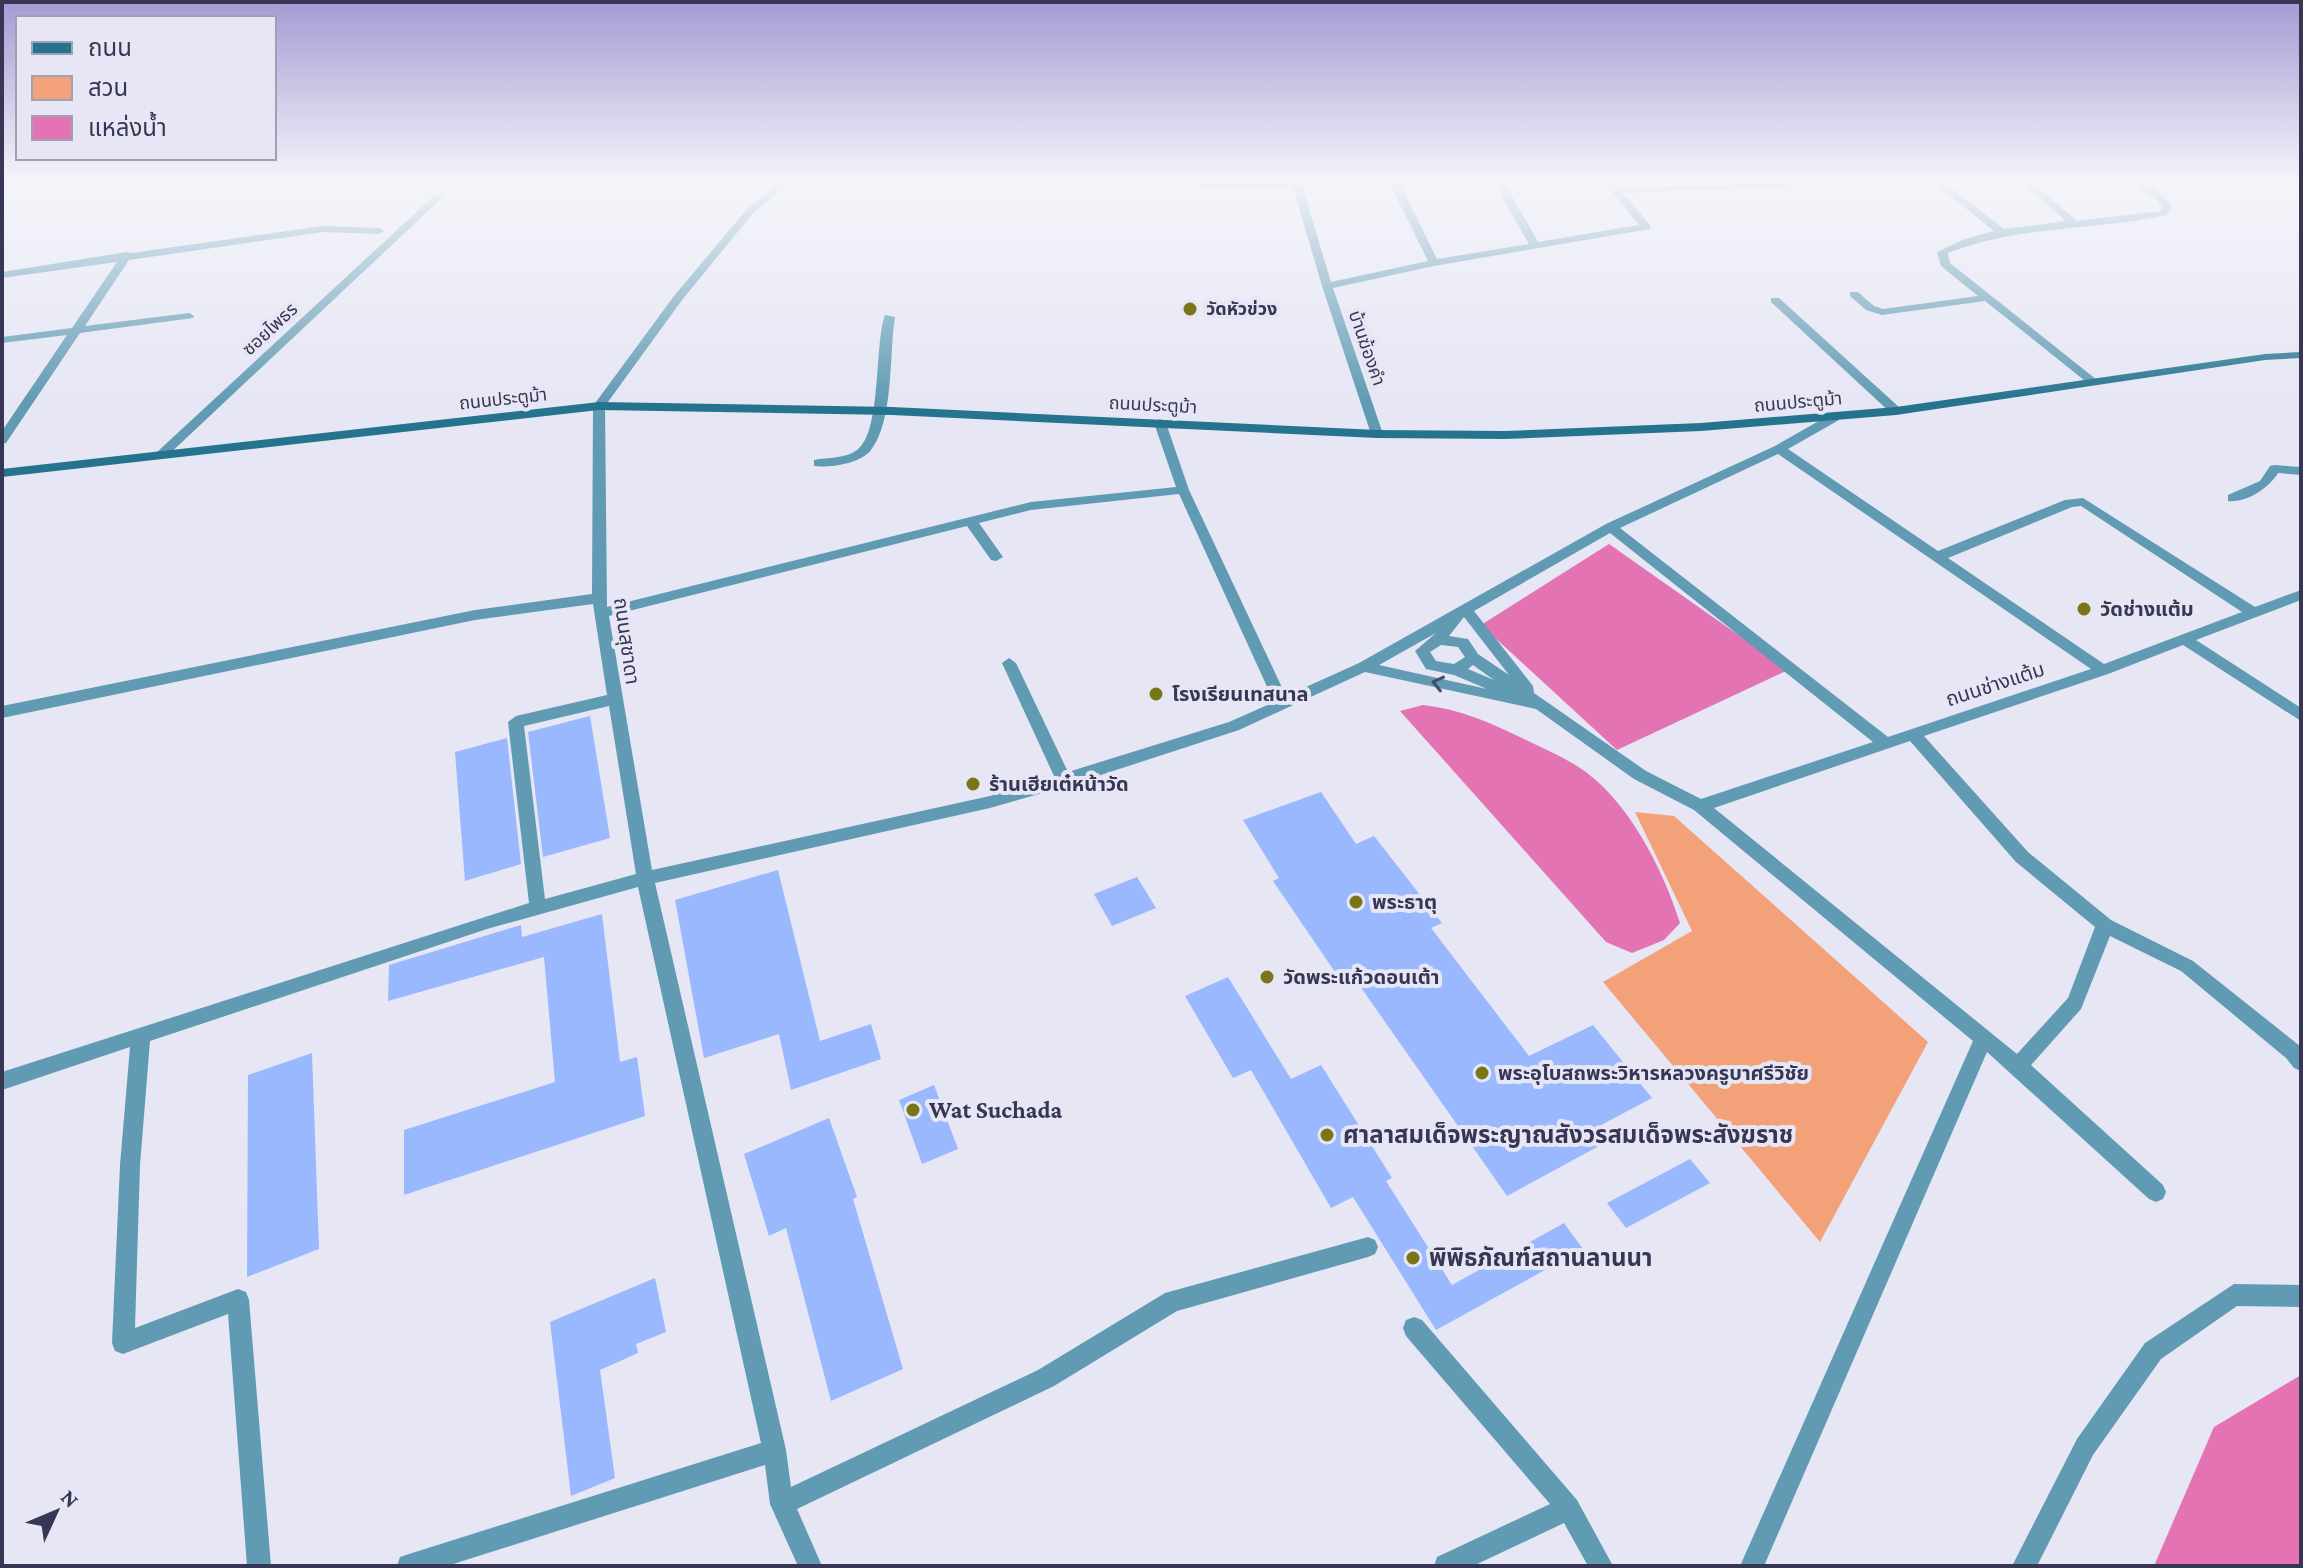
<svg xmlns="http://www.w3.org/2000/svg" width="2303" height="1568" font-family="'Crimson Pro','Noto Sans Thai',serif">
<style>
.green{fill:#f3a179}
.water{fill:#e473b3}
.building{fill:#9ab8fe}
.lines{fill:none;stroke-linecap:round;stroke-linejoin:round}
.street{fill:#619bb3;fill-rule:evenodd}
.secondary{fill:#25738f;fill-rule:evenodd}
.oneway{stroke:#424f6c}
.poi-dot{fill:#797519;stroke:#e6e6f5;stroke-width:3}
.labels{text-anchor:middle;stroke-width:8;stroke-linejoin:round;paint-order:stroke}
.far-poi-label{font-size:18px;font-weight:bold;fill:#383655;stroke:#e6e6f5;text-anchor:start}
.far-street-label{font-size:18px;fill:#383655;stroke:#e6e6f5}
.poi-label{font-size:20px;font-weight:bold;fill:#383655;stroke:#e6e6f5;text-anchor:start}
.street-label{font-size:20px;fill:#383655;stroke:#e6e6f5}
.near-poi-label{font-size:24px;font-weight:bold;fill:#383655;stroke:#e6e6f5;text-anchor:start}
</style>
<rect width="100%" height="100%" fill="#e6e6f5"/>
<!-- green -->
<path class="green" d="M1635,812L1674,816L1928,1042L1820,1242L1603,982L1692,931Z"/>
<!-- water -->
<g class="water">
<path d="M1609,544L1788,670L1617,750L1481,625Z"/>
<path d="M1423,705C1459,709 1489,722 1522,738C1540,747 1560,755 1577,766C1627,797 1663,869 1680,923L1664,940L1632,953L1606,942L1400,711Z"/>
<path d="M2301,1375V1566H2154L2214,1427Z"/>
</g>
<!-- building -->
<g class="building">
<path d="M590,716L610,838L543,857L528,732Z"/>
<path d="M507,738L521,864L465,881L455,752Z"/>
<path d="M1321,792L1356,844L1374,836L1442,923L1431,928L1529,1056L1593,1025L1652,1098L1588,1132L1599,1146L1507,1196L1348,969L1337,975L1273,881L1279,878L1243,820Z"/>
<path d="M778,870L820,1041L871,1024L881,1059L791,1090L779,1034L704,1058L675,900Z"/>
<path d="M1137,877L1156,908L1112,926L1094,894Z"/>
<path d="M602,914L620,1062L637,1057L645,1116L404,1195V1130L555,1082L544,957L388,1001L389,965L521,925L522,937Z"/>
<path d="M1228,977L1291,1079L1321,1065L1392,1178L1386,1181L1452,1285L1564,1223L1583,1249L1436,1330L1353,1197L1331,1208L1251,1070L1233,1078L1185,996Z"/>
<path d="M312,1053L319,1249L247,1277L248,1075Z"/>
<path d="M934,1085L958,1149L922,1164L899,1100Z"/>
<path d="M829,1118L857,1197L853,1199L903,1369L831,1401L786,1228L769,1236L744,1154Z"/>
<path d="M1690,1159L1710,1183L1626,1228L1607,1203Z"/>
<path d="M655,1278L666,1332L636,1344L638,1353L600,1370L615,1478L571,1496L550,1322Z"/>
</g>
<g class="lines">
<!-- street -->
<g class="street">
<path d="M780,182H791L754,212L682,300L605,406L607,607L1031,502L1176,487L1154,423L1160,419L1166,423L1189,490L1286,696L1359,663L1606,524L1775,446L1831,414H1839V420L1788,449L1938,551L2065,500L2083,498L2255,607L2301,590V600L2196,640L2301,708V721L2183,645L2108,674L1924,736L2028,852L2111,920L2193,961L2300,1046L2301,1071L2294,1068L2286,1058L2181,971L2110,936L2081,1009L2031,1065L2163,1185L2166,1192L2163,1199L2156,1202L2149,1199L1987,1052L1764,1566H1740L1973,1041L1694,810L1634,779L1536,709L1365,672L1239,730L1064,787L990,808L655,883L786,1450L791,1487L1038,1370L1165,1293L1368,1237L1375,1240L1378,1247L1375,1254L1368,1257L1177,1311L1054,1386L797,1509L822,1566H798L770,1504L765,1465L447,1566H397L400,1557L409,1554L761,1443L638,887L487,929L150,1041L140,1165L135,1328L238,1289L246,1292L249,1300L271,1566H247L228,1314L123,1354L115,1351L112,1343L120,1165L130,1047L2,1090V1072L529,903L508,722L516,716L607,695L593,604L475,620L2,718V706L475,610L592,594L593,406L674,296L748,208ZM1778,454L2091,669L1888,737L1620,528ZM1179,494L1274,702L1229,722L1068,772L1016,663L1009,658L1002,663L1054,776L990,796L652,870L609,616L967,526L991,560L996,561L1003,557L979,523L1031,510ZM2081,506L2242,612L2104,664L1948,558L2072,507ZM1610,533L1873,742L1701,799L1646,771L1534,693L1533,686L1474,611ZM1464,617L1509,675L1478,654L1468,639L1449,636ZM1436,633L1415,651L1426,669L1454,675L1487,689L1379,665ZM1441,645L1458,647L1465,657L1454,664L1436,661L1430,652ZM1473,665L1494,680L1468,669ZM609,706L636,874L545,899L524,726ZM1910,741L2016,862L2095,927L2068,998L2017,1054L1714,808Z"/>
<path d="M911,182H922L915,186Z"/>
<path d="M1189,182H1301L1331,282L1428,261L1389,182H1399L1437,259L1529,244L1494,182H1504L1538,242L1639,225L1604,182H1614L1618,187L1831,182L1826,185L1623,193L1650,225V229L1434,266L1333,288L1383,434L1377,438L1371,434L1322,286L1293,187L1200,188Z"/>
<path d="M1933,182H1944L2004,229L2066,221L2021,182H2032L2077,221L2160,211L2162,207L2158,201L2132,182C2149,182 2163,193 2172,207L2167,215C2093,231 2018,225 1948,253L1950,263L2097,380V384H2089L1985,301L1882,315L1866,310L1850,296V292H1858L1874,306L1883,309L1978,296L1941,266L1937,252L1965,239L1994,231Z"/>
<path d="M436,194L444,196L164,459H156V453Z"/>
<path d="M323,226L379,228L384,231L379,234L323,232L129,260L85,326L189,313L194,316L193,318L80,333L6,443L2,444V431L67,335L2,343V337L72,328L117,262L2,278V272L127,252L131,253Z"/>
<path d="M1771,298H1779L1900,408V414H1892L1771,302Z"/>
<path d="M885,315L895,317C889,354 894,420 871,450C860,464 830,468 814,466V460C828,457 845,459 857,450C882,432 874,345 885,315Z"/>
<path d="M2274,465L2301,467V475L2278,473C2269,488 2247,503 2228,501V495L2260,481L2270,466Z"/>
<path d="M2234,1284L2301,1285V1307L2237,1306L2161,1359L2093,1455L2037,1566H2012L2077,1439L2145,1343Z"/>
<path d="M1414,1317L1422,1320L1577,1500L1613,1566H1588L1564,1523L1473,1566H1434L1437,1557L1550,1504L1406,1336L1403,1328L1406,1320Z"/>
</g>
<!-- secondary -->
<path class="secondary" d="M2301,352V358L2265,360L1896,415L1701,431L1505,439L1377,438L892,415L599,410L2,477V469L599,402L892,407L1377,430L1505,431L1701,423L1896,407L2265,354Z"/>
</g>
<!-- one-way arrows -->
<defs><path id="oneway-chevron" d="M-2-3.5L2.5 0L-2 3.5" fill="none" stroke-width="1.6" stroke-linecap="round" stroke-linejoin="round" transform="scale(2)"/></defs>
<use class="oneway" href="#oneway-chevron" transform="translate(1438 683) rotate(-167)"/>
<!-- sky -->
<linearGradient id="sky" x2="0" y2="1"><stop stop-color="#a69ad3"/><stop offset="0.45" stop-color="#f4f4fa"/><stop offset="1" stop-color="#f4f4fa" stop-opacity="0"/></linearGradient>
<rect width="2303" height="401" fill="url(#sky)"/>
<!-- markers -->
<g class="poi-dot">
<circle cx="1190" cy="309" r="8"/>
<circle cx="2084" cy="609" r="8"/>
<circle cx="1156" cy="694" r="8"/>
<circle cx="973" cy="784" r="8"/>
<circle cx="1356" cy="902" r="8"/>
<circle cx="1267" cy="977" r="8"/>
<circle cx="1482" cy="1073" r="8"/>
<circle cx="913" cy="1110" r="8"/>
<circle cx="1327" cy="1135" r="8"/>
<circle cx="1413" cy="1258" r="8"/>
</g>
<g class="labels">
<!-- far-poi labels -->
<g class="far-poi-label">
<text x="1206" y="315">วัดหัวข่วง</text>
</g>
<!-- far-street labels -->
<g class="far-street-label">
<text transform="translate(270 329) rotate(-43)" y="6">ซอยไพธร</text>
<text transform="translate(1367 348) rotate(71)" y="6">บ้านฆ้องคำ</text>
<text transform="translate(503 399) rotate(-6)" y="6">ถนนประตูม้า</text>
<text transform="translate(1798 402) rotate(-5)" y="6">ถนนประตูม้า</text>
<text transform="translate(1153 405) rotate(3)" y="6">ถนนประตูม้า</text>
</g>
<!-- poi labels -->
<g class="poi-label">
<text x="2100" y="616">วัดช่างแต้ม</text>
<text x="1172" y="701">โรงเรียนเทสนาล</text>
<text x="989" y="791">ร้านเฮียเต๋หน้าวัด</text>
<text x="1372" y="909">พระธาตุ</text>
<text x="1283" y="984">วัดพระแก้วดอนเต้า</text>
<text x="1498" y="1080">พระอุโบสถพระวิหารหลวงครูบาศรีวิชัย</text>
</g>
<!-- street labels -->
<g class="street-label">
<text transform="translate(627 641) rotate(82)" y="7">ถนนสุชาดา</text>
<text transform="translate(1995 684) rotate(-18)" y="7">ถนนช่างแต้ม</text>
</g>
<!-- near-poi labels -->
<g class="near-poi-label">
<text x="929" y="1118">Wat Suchada</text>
<text x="1343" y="1143">ศาลาสมเด็จพระญาณสังวรสมเด็จพระสังฆราช</text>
<text x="1429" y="1266">พิพิธภัณฑ์สถานลานนา</text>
</g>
</g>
<!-- border -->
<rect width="2303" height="1568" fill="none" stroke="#383655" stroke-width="8"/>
<!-- legend -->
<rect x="16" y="16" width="260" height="144" fill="#e6e6f5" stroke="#a0a0b5" stroke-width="2"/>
<rect x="32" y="42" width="40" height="12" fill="#25738f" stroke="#a0a0b5" stroke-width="2"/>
<text x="88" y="56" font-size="24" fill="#383655">ถนน</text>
<rect x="32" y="76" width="40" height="24" fill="#f3a179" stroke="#a0a0b5" stroke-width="2"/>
<text x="88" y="96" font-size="24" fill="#383655">สวน</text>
<rect x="32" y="116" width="40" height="24" fill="#e473b3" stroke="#a0a0b5" stroke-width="2"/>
<text x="88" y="136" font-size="24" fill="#383655">แหล่งน้ำ</text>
<!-- north arrow -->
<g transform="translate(56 1512) rotate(46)" stroke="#e6e6f5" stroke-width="6" paint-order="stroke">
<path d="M0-6L14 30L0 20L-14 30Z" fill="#383655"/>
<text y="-12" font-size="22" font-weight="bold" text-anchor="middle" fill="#383655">N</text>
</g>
</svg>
